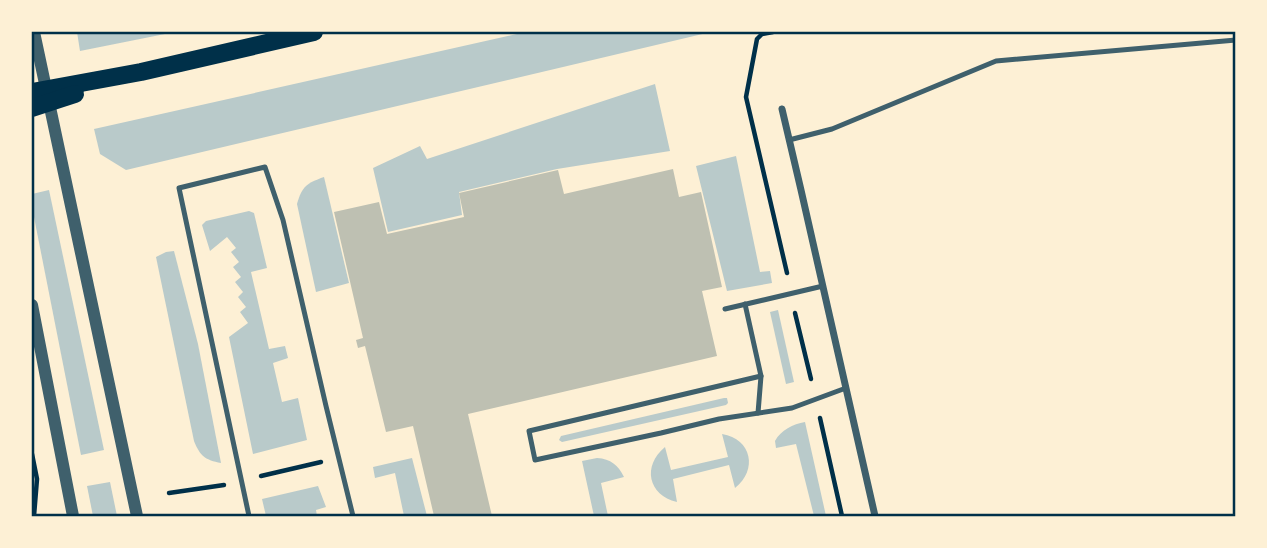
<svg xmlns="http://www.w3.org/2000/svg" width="1267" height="548" font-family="'Asap Condensed',sans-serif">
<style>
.green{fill:#b9caca}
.building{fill:#bec0b2}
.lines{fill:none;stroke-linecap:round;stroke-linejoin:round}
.path{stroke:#003049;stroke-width:4.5}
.service{stroke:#3f606c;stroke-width:5}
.minor{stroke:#3f606c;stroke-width:7}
.tertiary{stroke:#3f606c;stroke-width:12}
.primary{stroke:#003049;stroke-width:18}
.neatline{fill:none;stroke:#003049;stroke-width:2.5}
</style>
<rect width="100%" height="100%" fill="#fdf0d5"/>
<!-- green -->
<g class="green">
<path d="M77,32H175L80,51Z"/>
<path d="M526,32H711L126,170L100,154L94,129Z"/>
<path d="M655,84L670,151L557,169L459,192L462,215L388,232L373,168L420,146L427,159Z"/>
<path d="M736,156L760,272L770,271L772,283L727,291L696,166Z"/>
<path d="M324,177L349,283L316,292L297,204C302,186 307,183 324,177Z"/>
<path d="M49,190L104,450L81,455L32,207V194Z"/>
<path d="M249,211L254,213L267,268L251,272L269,349L285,346L288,358L273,363L282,402L298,398L307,440L253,454L229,337L248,323L240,312L246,307L238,297L243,292L235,282L241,277L233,267L239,262L231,252L236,248L227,237L210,251L202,225L206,221Z"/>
<path d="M174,251L198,344L221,463C205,460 200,456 194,441L156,257L166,252Z"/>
<path d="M778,310L794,382L786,384L770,312Z"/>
<path d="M724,398H727L728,403L726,405L562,442L559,440L561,436Z"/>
<path d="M805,422L826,516H814L796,444L776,448L775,441C781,430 793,424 805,422Z"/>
<path d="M722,434C752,439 758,470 735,488L729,465L673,479L677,502C648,495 642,466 665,447L671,470L728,457Z"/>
<path d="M412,458L427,516H404L395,473L375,478L373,467Z"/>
<path d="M597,458C611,459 618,465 624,477L601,483L608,516H594L582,461Z"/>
<path d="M110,482L117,516H93L87,486Z"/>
<path d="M318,486L326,507L316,510L317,516H266L262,499Z"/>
</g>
<!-- building -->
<path class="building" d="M673,169L679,197L701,192L722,287L702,291L717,356L468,414L492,516H434L413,426L386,432L365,346L358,348L356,340L363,338L334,212L379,202L387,234L464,217L459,193L558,170L564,194Z"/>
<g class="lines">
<!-- path -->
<g class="path">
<path d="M773,32L762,34L757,39L746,97L787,273"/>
<path d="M795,313L811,379"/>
<path d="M820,418L842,516"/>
<path d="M32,454L37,479L34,516"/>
<path d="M261,476L321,462"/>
<path d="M169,493L224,485"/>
</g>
<!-- service -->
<g class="service">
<path d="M789,140L832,129L996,61L1236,40"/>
<path d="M745,304L761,376L758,413"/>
<path d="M725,309L823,286"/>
<path d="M761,376L529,431L535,460L661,433L719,419L792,408L846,388"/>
<path d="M249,516L179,188L265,167L283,220L326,406L353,516"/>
</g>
<!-- minor -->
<path class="minor" d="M782,109L801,190L875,516"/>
<!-- tertiary -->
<g class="tertiary">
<path d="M34,32L137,516"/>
<path d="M32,305L73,516"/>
</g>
<!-- primary -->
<g class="primary">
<path d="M32,92L141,72L314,32"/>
<path d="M32,108L75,94"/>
</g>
</g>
<!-- border -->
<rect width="1267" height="548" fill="none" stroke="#fdf0d5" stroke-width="66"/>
<rect x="33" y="33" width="1201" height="482" class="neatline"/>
</svg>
